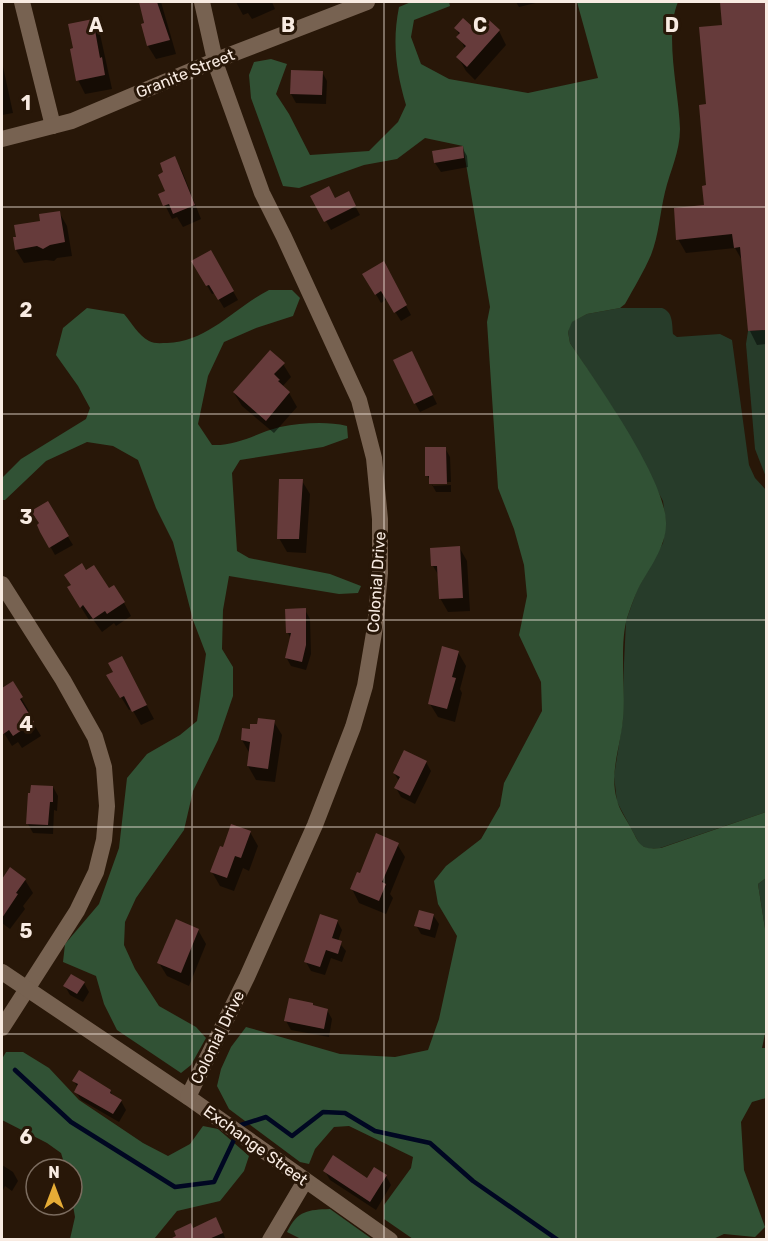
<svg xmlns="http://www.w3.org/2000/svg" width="768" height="1241" font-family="Rubik,sans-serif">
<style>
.green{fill:#273c2a}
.forest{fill:#315235}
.shadow{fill:#0007}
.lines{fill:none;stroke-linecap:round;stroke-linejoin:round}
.stream{stroke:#000722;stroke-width:4.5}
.building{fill:#663b3b}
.minor{stroke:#776251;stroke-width:16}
.grid{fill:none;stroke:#f8ebe2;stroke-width:1.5;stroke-opacity:0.55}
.labels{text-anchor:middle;stroke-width:6;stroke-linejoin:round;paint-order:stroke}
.street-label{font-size:16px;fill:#f8ebe2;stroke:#281708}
.grid-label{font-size:20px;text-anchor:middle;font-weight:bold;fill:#f8ebe2;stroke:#281708;stroke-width:6;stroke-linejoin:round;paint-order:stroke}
</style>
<rect width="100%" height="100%" fill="#281708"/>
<!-- green -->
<g class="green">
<path d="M620,308H662C673,312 672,323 673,334L677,337L720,334L732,340L749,465L755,478L766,490V812L660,848L648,849L640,845L617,802L614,776L623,719L624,663L626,621L637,590L663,543L666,523L663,501L614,410L570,343L568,332L571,322L587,314Z"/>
<path d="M766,330V477L755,449L746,344L748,331Z"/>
<path d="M766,878V935L758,884Z"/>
</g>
<!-- forest -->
<g class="forest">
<path d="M411,2H449L450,6L414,20L411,37L421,64L449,79L528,93L598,78L577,2H678C664,35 679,92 680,129C680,152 670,171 665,192C660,212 659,235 651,255C644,271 634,288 625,304L620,308L587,314L572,322L568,332L570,343C596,382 665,478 666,522C667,546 649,568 638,589C634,598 630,609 627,618C619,647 626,689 623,719C621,745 609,773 617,800C619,809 626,819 631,828C640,845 640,850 661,848L766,812V878L758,884L766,935V1029L762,1048H766V1098L752,1102L741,1122L744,1170L765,1227L755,1237L724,1234L711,1240L413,1239L384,1219V1205L411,1168L413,1157L349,1126L334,1127L315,1149L309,1164L300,1162L229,1109L217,1086L221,1069L231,1047L246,1027L340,1054L395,1057L428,1050L439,1019L457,936L438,904L434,881L446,866L481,839L500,806L504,783L542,711L541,682L519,635L527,596L524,565L514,529L498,488L487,322L490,307L463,146L425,138L397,159L364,165L299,188L283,186L251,98L249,75L254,62L271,59L287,64L276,94L289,114L310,155L369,151L398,122L406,105C396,71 392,42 399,7Z"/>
<path d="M269,290H292L300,298L293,316L256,328L224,342L208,376L198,424L212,445C238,446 256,433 280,427C302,423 326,421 347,426L348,438L323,447L240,460L232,473L237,551L249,558L330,574L361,586L358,593L339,594L229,576L223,610L222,649L233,667V696L218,740L193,791L184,830L136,898L125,922L124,945L135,969L159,1006L196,1027L206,1038L191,1065L181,1073L117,1030L104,1004L96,976L63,962L65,944L99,904L119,848L127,778L147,754L180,735L197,721L206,654L193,620L173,542L156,508L138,460L113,446L87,442L46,461L5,500H2V478L21,459L86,419L90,408L78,386L56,355L63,328L87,308L124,314C132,323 138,335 149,341C154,344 161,343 167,343C208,342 234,308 269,290Z"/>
<path d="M6,1052H23L49,1068L79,1100L143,1143L168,1156L190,1144L203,1126L218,1129L249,1156L244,1171L220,1201L177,1211L154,1239H70L75,1217L72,1200V1169H66L61,1153L47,1143L2,1120V1059Z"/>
<path d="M330,1209L372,1239H301L287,1232C298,1210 308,1210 330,1209Z"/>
</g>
<!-- shadow -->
<g class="shadow">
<path d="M140,2H161L176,54L156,59L148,46Z"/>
<path d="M236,2H272L275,9L252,19L248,13L243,15Z"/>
<path d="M516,2H540L519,7Z"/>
<path d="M721,2H766V344L757,345L750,331L743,262L735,248L686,253L678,239L706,206L708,187V106L723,27Z"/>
<path d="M92,21L100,34L112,89L85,94L78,80Z"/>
<path d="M456,28L499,31L506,45L475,80L466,71L458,57L465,49Z"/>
<path d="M2,62L13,113L2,115Z"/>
<path d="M322,72L327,81L326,104L296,103L291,94Z"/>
<path d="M462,147L467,156L468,167L441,172L435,163L434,153Z"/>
<path d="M174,158L182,171L201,219L183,227L177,217L172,219L165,205L167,192L165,173Z"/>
<path d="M348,193L360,215L331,230L312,196L335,200Z"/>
<path d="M59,212L67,226L72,256L57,258L54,261L46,260L24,263L16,250L42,223Z"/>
<path d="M211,252L238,300L224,308L215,293L212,294L193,262Z"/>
<path d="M388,272L411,315L401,321L387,299L381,303L364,274Z"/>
<path d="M416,361L437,404L420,412L415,403Z"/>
<path d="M283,364L291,377L282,387L289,393L297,407L274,433L242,406L234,393Z"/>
<path d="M445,448L450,457L451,482H432V486L451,485V492H436L427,475Z"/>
<path d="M302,481L310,494L306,553L287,552L279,538Z"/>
<path d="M47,503L73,545L55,555L38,525Z"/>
<path d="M459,547L467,561L470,611L448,612L440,598L439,576L433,566Z"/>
<path d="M86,572L124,603L131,616L116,626L114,623L102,632L92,618L89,620L69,588Z"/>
<path d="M305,610L310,619L311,654L306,670L291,666L286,657L291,639L288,633Z"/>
<path d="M458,652L466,666L460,689L462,693L455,722L438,717L430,704Z"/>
<path d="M129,672L154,719L141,725L132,709L129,710L108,676Z"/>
<path d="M12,683L29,711L27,713L41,736L22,748L18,742L12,746L2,730V690Z"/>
<path d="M274,722L282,735L275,782L256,780L248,766L250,754L242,740L251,731Z"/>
<path d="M426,762L431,771L415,804L401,797L396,788L399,781L394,773Z"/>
<path d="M53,787L58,796L57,811L54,810L53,834L33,833L28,824L29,795Z"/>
<path d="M250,832L258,846L249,871L243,868L234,891L220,886L212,872L224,849Z"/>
<path d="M397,844L405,857L390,894L393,898L386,914L359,903L352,889L361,875Z"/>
<path d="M10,869L25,880L33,893L23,906L25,909L10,929L2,923V881Z"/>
<path d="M433,915L439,924L435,938L421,934L416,925Z"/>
<path d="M337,921L342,930L338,941L346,951L342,962L331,958L325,975L311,971L306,962Z"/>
<path d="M198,930L206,944L189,986L167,976L159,963Z"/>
<path d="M84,983L89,992L83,1002L70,995L65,986Z"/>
<path d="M314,1007L327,1010L332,1019L329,1037L291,1030L286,1021Z"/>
<path d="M74,1081L110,1091L114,1097L121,1101L126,1110L119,1122L81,1100L76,1092L78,1088Z"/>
<path d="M2,1165L13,1172L18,1181L12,1191L5,1186L2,1192Z"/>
<path d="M325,1171L367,1180L386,1176L391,1185L376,1210L330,1180Z"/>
<path d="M193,1230L223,1233L226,1240H179L176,1232Z"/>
</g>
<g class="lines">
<!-- stream -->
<path class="stream" d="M15,1070L71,1122L175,1187L214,1182L241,1125L266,1117L292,1136L323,1112L345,1113L375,1131L430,1143L473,1181L558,1240"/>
</g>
<!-- building -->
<g class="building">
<path d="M139,2H157L170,40L147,46L141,24L144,23Z"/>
<path d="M720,2H766V330L748,331L740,247L734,248L732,234L676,240L674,208L704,205L702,186L706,185L699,105L706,104L699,27L722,25Z"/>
<path d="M463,18L474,28L477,25L480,28L488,19L500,30L467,67L456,57L466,46L456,37L460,33L454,28Z"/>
<path d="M93,19L100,58L102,57L105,75L76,81L70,49L73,48L68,24Z"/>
<path d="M291,70L323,71L322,95L290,94Z"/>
<path d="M463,146L464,158L434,163L432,151Z"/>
<path d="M175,156L195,205L173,214L169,204L163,206L158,194L165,191L158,175L163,172L160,163Z"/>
<path d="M329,186L335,198L349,191L356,206L324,222L310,196Z"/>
<path d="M60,211L65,242L50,245L43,249L37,246L15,250L13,237H16L14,225L40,221L39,214Z"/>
<path d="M211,250L234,291L218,300L209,285L206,286L191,261Z"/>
<path d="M384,261L407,305L394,313L381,291L375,295L362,274Z"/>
<path d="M270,350L285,363L274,374L280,380L278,381L290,392L266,421L233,392Z"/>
<path d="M412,351L433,395L414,404L393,360Z"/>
<path d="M425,447H446L447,484H429V476H425Z"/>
<path d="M279,479H303L299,539H277Z"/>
<path d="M48,501L69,536L49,548L40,532L37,525L39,523L31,511Z"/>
<path d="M460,546L463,598L439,599L437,566H431L430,548Z"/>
<path d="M82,563L86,570L94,565L109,588L114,585L125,602L107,614L105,611L93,619L83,605L80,608L67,587L71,585L64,575Z"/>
<path d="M306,608V645L302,662L285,658L291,633H286L285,609Z"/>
<path d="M442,646L459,651L452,677L456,678L447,709L428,704Z"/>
<path d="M122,656L147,705L132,712L124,696L120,698L106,675L113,672L108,663Z"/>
<path d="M13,681L23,697L20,699L34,722L13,736L9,730L2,735V688Z"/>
<path d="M258,718L275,720L268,769L247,766L250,742L241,740L242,728L250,729V724H257Z"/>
<path d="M404,750L427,761L410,796L394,788L400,777L393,773Z"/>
<path d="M31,785L53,786V802H50L48,825L26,824L28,793H30Z"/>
<path d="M231,824L251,831L241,858L235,856L227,878L210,872L220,846L223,847Z"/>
<path d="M376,833L399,843L382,882L386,884L379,901L350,889L357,872L360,873Z"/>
<path d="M10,867L26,879L16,893L18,894L2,918V879Z"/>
<path d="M419,910L434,914L430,930L414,926Z"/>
<path d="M320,914L338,920L332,938L342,941L338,954L326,950L320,967L304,962Z"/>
<path d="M176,919L199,929L181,973L157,963Z"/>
<path d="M71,974L85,982L77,994L63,986Z"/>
<path d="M289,998L313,1003V1005L328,1009L324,1029L284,1021Z"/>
<path d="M79,1070L111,1090L110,1093L122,1100L113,1114L74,1092L78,1084L72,1081Z"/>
<path d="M333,1155L367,1178L374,1167L387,1175L370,1202L323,1171Z"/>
<path d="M216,1217L223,1233L209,1239H170L176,1236L174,1231L191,1223L193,1228Z"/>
</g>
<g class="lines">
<!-- minor -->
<g class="minor">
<path d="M22,2L53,126"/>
<path d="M2,139L72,121L214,61L367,2"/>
<path d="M2,584L63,680L95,737L104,767L107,806L104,840L96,872L77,911L2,1028"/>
<path d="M2,972L188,1097L390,1240"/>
<path d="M188,1097L247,977L315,825L353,727L365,686L375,627L380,573V519L374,458L359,400L284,237L262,193L216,65L202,2"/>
<path d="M270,1240L305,1181"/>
</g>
</g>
<!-- grid -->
<path class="grid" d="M192,2V1240M384,2V1240M576,2V1240M2,207H766M2,414H766M2,620H766M2,827H766M2,1034H766"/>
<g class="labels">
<!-- street labels -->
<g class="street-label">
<text transform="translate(185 73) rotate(-22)" y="6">Granite Street</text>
<text transform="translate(376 582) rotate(-86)" y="6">Colonial Drive</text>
<text transform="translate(217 1037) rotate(-64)" y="6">Colonial Drive</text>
<text transform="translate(256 1145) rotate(36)" y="6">Exchange Street</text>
</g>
</g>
<g class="grid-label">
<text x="96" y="32">A</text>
<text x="288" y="32">B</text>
<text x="480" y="32">C</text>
<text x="672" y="32">D</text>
<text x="26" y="110">1</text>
<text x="26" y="317">2</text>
<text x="26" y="524">3</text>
<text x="26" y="731">4</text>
<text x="26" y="938">5</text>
<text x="26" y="1144">6</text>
</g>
<!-- border -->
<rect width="768" height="1241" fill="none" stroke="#f8ebe2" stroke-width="6"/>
<!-- north arrow -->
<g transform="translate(54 1187)"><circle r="28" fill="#281708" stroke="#7b6c5f" stroke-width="1.5"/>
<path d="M0-4.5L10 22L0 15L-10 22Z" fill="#e6ac36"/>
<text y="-9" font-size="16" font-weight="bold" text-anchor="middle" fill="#f8ebe2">N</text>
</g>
</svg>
